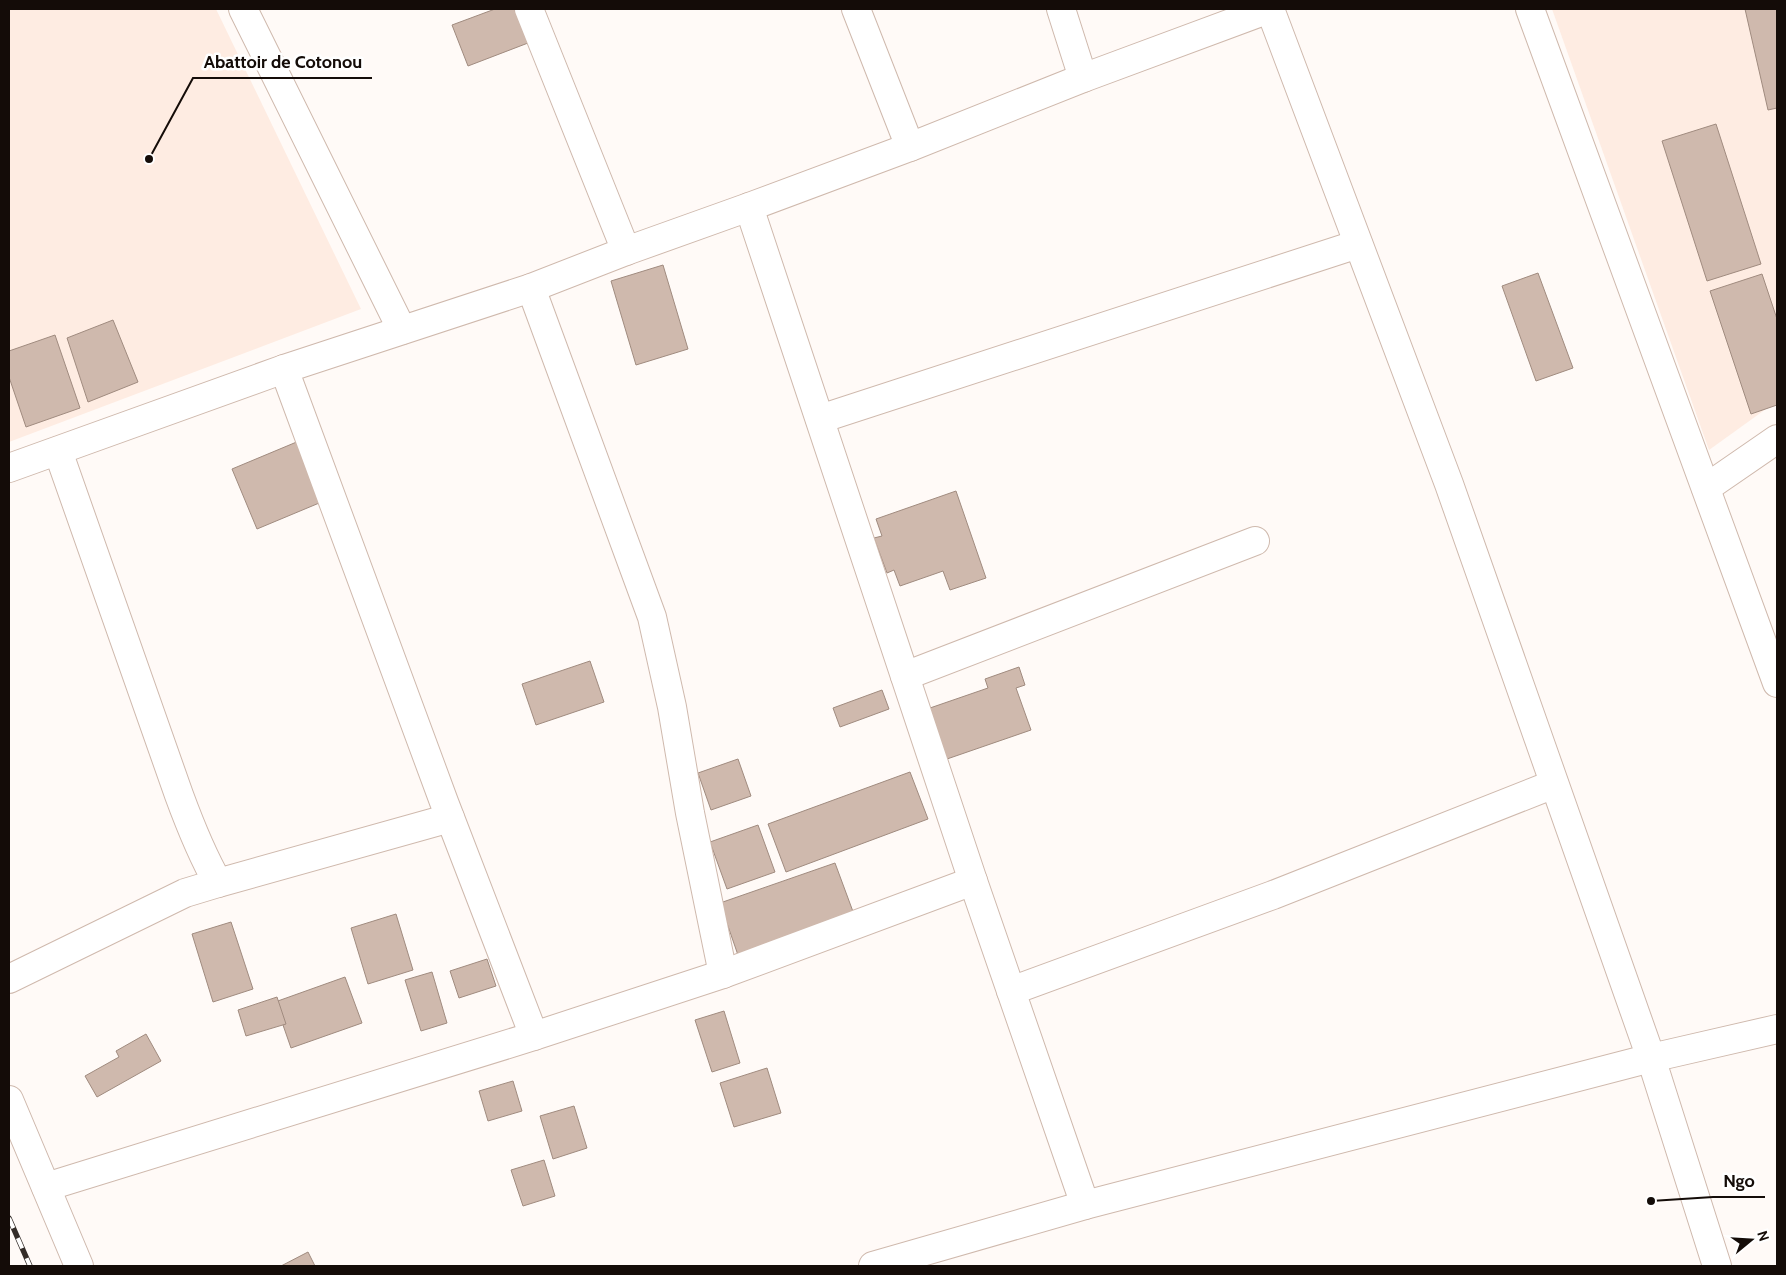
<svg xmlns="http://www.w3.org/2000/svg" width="1786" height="1275" font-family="Cabin,sans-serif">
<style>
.built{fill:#feece2}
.building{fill:#cfb9ad;stroke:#a08b7f}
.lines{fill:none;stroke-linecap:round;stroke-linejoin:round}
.street-casing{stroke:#cfb9ad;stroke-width:30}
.secondary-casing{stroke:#cfb9ad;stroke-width:30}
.street{stroke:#fff;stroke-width:28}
.secondary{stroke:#fff;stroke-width:28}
.rail-casing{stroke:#342d29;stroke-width:5.5}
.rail{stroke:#fff;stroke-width:4;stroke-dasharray:11;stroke-linecap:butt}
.leader{fill:none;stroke:#140c08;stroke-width:2}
.callout-dot{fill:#140c08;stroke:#fff;stroke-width:2}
.callout-label{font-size:18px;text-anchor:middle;font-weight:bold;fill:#140c08;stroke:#fff;stroke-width:5;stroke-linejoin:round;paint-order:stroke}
</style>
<rect width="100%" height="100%" fill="#fffaf7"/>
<!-- built -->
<g class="built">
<path d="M9,9H216L361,309L9,442Z"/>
<path d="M1552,9H1777V401L1709,450Z"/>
</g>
<!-- building -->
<g class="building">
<path d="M495,9H514L528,43L468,66L452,25Z"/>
<path d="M1745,9H1777V108L1768,110Z"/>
<path d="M1716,124L1761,264L1707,281L1662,141Z"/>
<path d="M663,265L688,349L636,365L611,281Z"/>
<path d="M1538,273L1573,368L1536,381L1502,286Z"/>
<path d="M1762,274L1777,319V405L1751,414L1710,291Z"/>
<path d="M113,320L138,382L88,402L67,338Z"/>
<path d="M55,335L80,408L26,427L9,377V351Z"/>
<path d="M299,441L324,501L257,529L232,469Z"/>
<path d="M956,491L986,578L950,590L943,571L900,586L894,570L887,573L874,538L882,536L876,519Z"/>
<path d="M590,661L604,702L536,725L522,684Z"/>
<path d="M1019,667L1025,685L1016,688L1031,730L947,759L930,708L988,688L985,679Z"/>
<path d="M882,690L889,709L840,727L833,708Z"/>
<path d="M738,759L751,796L711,810L698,773Z"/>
<path d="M910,772L928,819L786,872L768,824Z"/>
<path d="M758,825L775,872L727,889L710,842Z"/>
<path d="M835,863L855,917L739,958L720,903Z"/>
<path d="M396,914L413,970L368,984L351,928Z"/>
<path d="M231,922L253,989L213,1002L192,934Z"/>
<path d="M487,959L496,986L459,998L450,971Z"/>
<path d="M432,972L447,1023L421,1031L405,980Z"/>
<path d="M345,977L362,1023L291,1048L275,1002Z"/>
<path d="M277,997L286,1024L246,1036L238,1010Z"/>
<path d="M724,1011L740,1063L712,1072L695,1020Z"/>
<path d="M146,1034L161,1061L97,1097L85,1076L119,1057L116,1051Z"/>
<path d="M767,1068L781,1113L734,1127L720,1083Z"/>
<path d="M513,1081L522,1111L488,1121L479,1091Z"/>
<path d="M574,1106L587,1148L553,1159L540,1116Z"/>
<path d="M544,1160L555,1196L523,1206L511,1170Z"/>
<path d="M308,1252L315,1266H281Z"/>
</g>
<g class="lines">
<!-- street casing -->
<g class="street-casing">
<g id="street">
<path d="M243,9L402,330"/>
<path d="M529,9L626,251"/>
<path d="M856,9L910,147"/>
<path d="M1061,9L1083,78"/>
<path d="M1270,9L1449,484L1651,1058L1717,1266"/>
<path d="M1530,9L1777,683"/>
<path d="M749,207L973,881L1085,1205"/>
<path d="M531,288L652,617L672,707L690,813L723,974"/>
<path d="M284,369L444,802L534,1036"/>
<path d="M820,419L1358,244"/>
<path d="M58,451L179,795C190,825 202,855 218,883L450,818"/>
<path d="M1706,488L1777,439"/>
<path d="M905,676L1255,541"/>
<path d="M9,979L185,893L218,883"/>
<path d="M1011,991L1273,895L1554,784"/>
<path d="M9,1100L79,1266"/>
<path d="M46,1187L534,1036L723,974L973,881"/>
<path d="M873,1266L1085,1205L1651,1058L1777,1029"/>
</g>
</g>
<!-- secondary casing -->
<g class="secondary-casing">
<path id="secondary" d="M9,468L284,369L531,288L626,251L749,207L910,147L1083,78L1269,9"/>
</g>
<!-- street -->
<use href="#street" class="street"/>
<!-- secondary -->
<use href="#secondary" class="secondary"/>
<!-- rail casing -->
<g class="rail-casing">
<path id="rail" d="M9,1218L30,1266"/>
</g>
<!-- rail -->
<use href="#rail" class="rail"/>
</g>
<!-- callouts -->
<path class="leader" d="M149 159L193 78H372M1651 1201L1713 1197H1765"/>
<g class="callout-dot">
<circle cx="149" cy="159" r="5"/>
<circle cx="1651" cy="1201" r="5"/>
</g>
<g class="callout-label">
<text x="283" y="68">Abattoir de Cotonou</text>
<text x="1739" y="1187">Ngo</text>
</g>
<!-- border -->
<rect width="1786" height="1275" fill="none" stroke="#140c08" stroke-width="20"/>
<!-- north arrow -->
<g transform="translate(1751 1240) rotate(72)" stroke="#ffffff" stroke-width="4" paint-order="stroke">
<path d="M0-4L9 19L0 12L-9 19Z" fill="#140c08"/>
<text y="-8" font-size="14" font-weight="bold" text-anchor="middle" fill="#140c08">N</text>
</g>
</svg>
